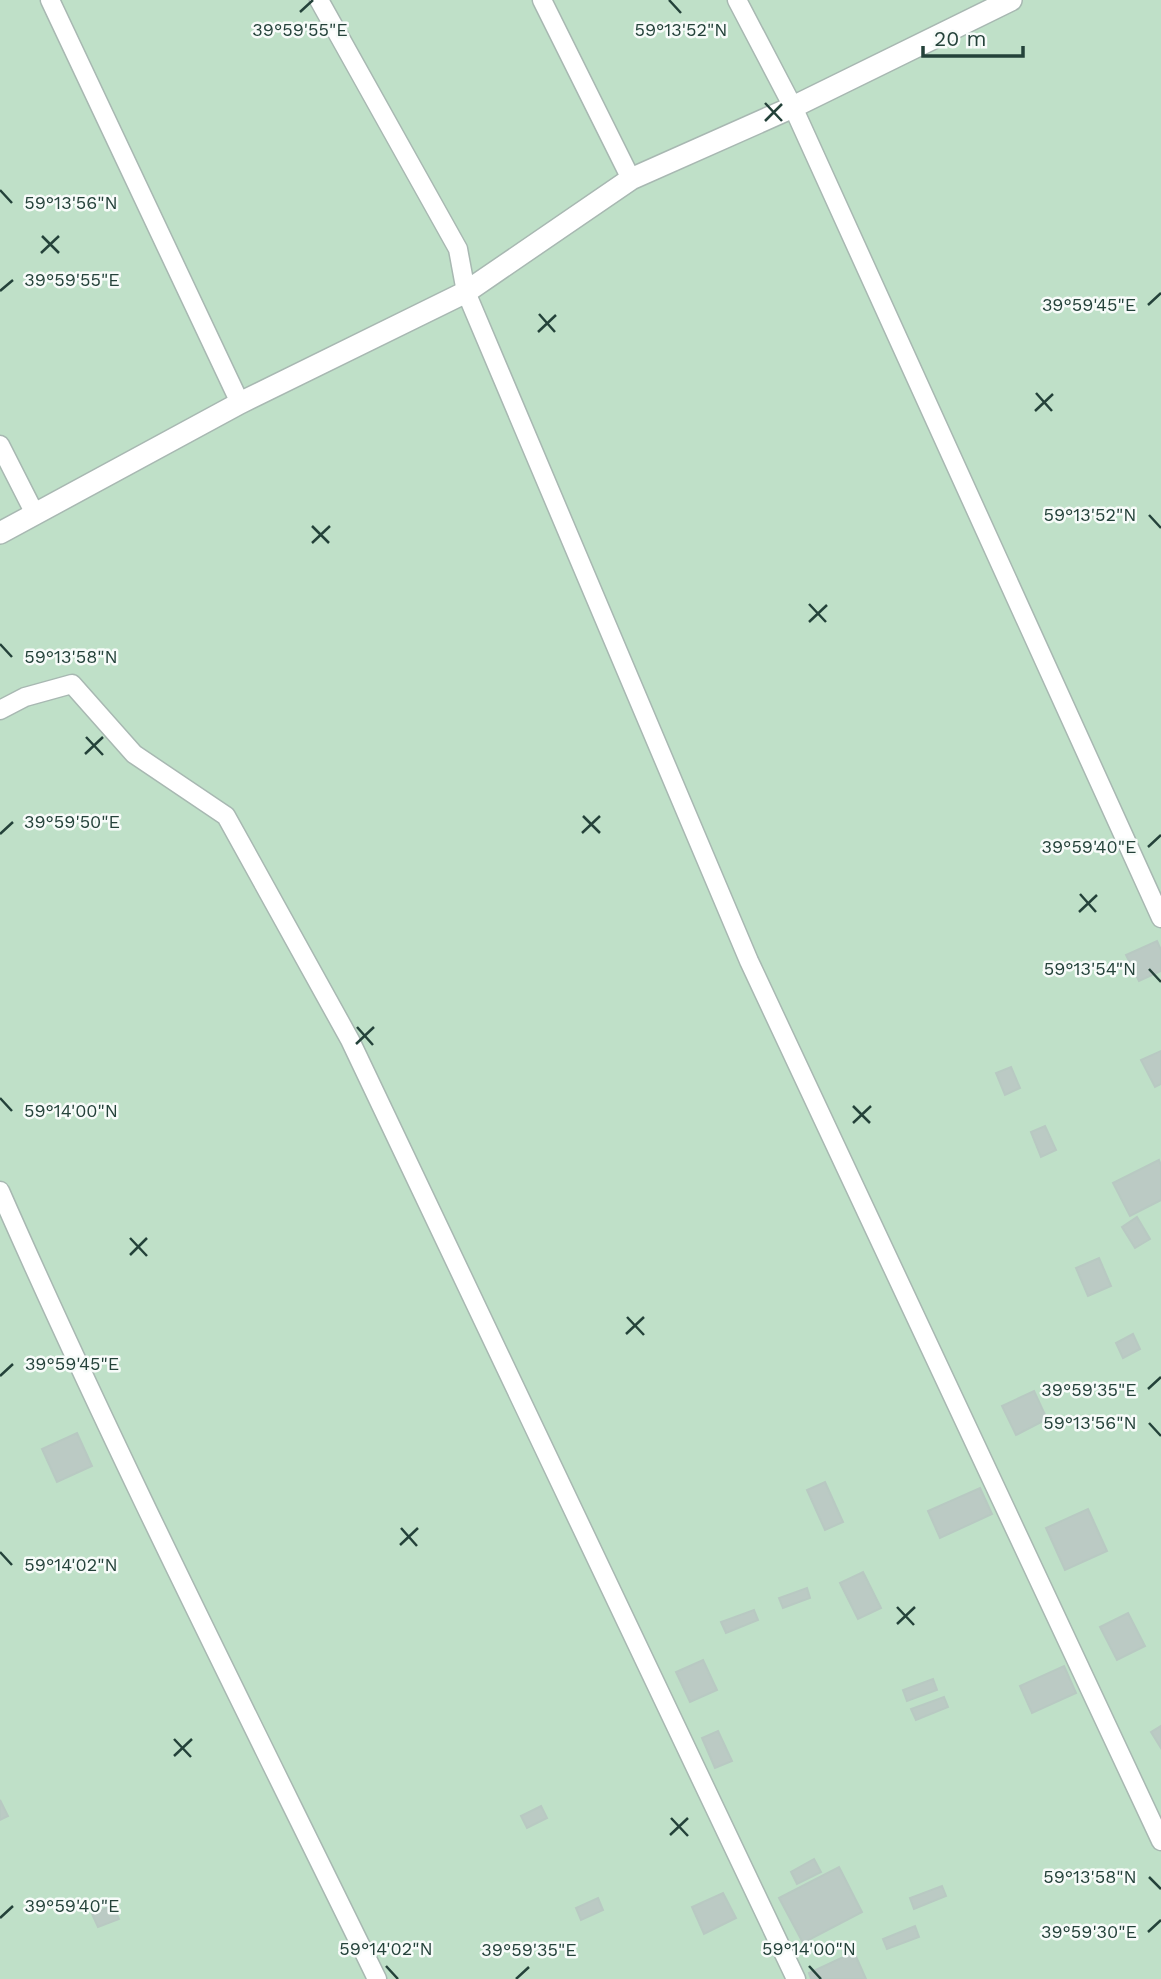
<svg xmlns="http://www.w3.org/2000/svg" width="1161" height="1979" font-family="'Work Sans',sans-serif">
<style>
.green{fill:#bfe0c8}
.building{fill:#bbcac4;stroke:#b8c9c2;stroke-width:2}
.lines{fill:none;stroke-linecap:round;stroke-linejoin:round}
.lane-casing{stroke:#a8b8b2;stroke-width:21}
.street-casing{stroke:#a8b8b2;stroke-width:24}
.lane{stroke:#fff;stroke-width:18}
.street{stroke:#fff;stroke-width:21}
.ticks{fill:none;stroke:#24423a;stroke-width:2.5}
.ticks-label{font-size:18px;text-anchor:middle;fill:#24423a;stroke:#f7fbf9;stroke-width:5;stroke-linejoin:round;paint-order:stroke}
</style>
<rect width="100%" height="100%" fill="#e6efeb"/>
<!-- green -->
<rect class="green" x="0" y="0" width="1161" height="1979"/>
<!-- building -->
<g class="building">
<path d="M1157,941L1161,950V971L1139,981L1126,955Z"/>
<path d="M1161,1051V1084L1155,1087L1141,1060Z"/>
<path d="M1011,1067L1020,1088L1005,1095L996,1073Z"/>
<path d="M1045,1126L1056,1150L1041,1157L1031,1132Z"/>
<path d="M1159,1160L1161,1165V1200L1130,1216L1113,1183Z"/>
<path d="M1137,1217L1150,1239L1135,1248L1122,1227Z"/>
<path d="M1099,1258L1111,1286L1088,1296L1076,1268Z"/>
<path d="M1133,1334L1140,1349L1123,1358L1116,1343Z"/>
<path d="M1034,1391L1047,1419L1016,1435L1002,1406Z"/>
<path d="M77,1433L92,1466L57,1482L42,1449Z"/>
<path d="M825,1482L843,1522L825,1530L807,1490Z"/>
<path d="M980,1488L992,1514L940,1538L928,1511Z"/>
<path d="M1088,1509L1107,1551L1065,1570L1046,1528Z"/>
<path d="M863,1572L881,1608L858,1619L840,1583Z"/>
<path d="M807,1588L810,1598L783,1608L779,1598Z"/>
<path d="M754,1610L758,1620L726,1633L721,1622Z"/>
<path d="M1128,1613L1145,1646L1117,1660L1100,1627Z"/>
<path d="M703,1660L717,1690L690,1702L676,1672Z"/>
<path d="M1064,1666L1076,1693L1032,1713L1020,1686Z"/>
<path d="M933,1679L937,1690L907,1701L903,1690Z"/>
<path d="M944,1697L948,1707L916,1720L911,1709Z"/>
<path d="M1161,1726V1748L1151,1732Z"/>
<path d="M718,1731L732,1761L715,1768L702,1738Z"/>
<path d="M0,1800L8,1816L0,1820Z"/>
<path d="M541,1806L547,1818L527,1828L521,1816Z"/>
<path d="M814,1859L821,1872L797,1884L791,1872Z"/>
<path d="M839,1867L862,1912L803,1943L779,1898Z"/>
<path d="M942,1886L946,1896L914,1909L910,1898Z"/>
<path d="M723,1893L736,1918L704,1934L692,1907Z"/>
<path d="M598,1898L603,1910L581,1920L576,1908Z"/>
<path d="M113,1905L119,1919L98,1927L92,1914Z"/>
<path d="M915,1926L919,1937L887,1949L883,1939Z"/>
<path d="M854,1952L866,1979H811L809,1973Z"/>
</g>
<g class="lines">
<!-- lane casing -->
<g class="lane-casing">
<g id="lane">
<path d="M50,0L240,403"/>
<path d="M319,0L458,249L466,292L749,961L1161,1841"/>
<path d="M542,0L631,179"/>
<path d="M737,0L793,107L1161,918"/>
<path d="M0,445L35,514"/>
<path d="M0,710L25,697L72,684L134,754L226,816L350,1040L796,1979"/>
<path d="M0,1191C117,1457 249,1717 377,1979"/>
</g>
</g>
<!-- street casing -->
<g class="street-casing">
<path id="street" d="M0,533L240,403L466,292L631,179L793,107L1011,0"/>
</g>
<!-- lane -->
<use href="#lane" class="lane"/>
<!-- street -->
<use href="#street" class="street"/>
</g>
<!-- ticks -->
<path class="ticks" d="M669,0L681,13M300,12L313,0M765,103L782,121M765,121L782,104M0,190L12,203M42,236L59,253M41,253L59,236M0,291L13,280M1148,305L1161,293M539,314L555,332M538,332L556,315M1036,393L1052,411M1035,411L1053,394M1149,515L1161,528M312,526L329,543M312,543L330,526M809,604L826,622M809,622L827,605M0,644L12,657M86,737L103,755M85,754L103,737M583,816L600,833M582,833L600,816M0,834L13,822M1148,847L1161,835M1080,894L1096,912M1079,912L1097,895M1149,969L1161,982M357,1027L373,1045M356,1044L374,1027M0,1098L12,1111M853,1106L870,1123M853,1123L871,1106M130,1238L147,1256M130,1255L147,1238M627,1317L644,1335M626,1334L644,1317M0,1376L13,1364M1148,1389L1161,1377M1149,1423L1161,1436M401,1528L417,1546M400,1545L418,1528M0,1552L12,1565M897,1607L914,1625M897,1624L915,1607M174,1739L191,1757M174,1756L192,1739M671,1818L688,1836M670,1835L688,1818M1149,1877L1161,1889M0,1918L13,1906M1148,1932L1161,1920M386,1966L398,1979M809,1966L821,1979M516,1979L529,1967"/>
<g class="ticks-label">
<text x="300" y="36">39°59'55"E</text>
<text x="681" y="36">59°13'52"N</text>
<text x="71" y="209">59°13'56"N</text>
<text x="72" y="286">39°59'55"E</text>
<text x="1089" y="311">39°59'45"E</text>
<text x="1090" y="521">59°13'52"N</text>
<text x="71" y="663">59°13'58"N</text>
<text x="72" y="828">39°59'50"E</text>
<text x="1089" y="853">39°59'40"E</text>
<text x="1090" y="975">59°13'54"N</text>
<text x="71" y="1117">59°14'00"N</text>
<text x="72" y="1370">39°59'45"E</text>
<text x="1089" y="1396">39°59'35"E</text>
<text x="1090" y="1429">59°13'56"N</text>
<text x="71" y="1571">59°14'02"N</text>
<text x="1090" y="1883">59°13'58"N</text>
<text x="72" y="1912">39°59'40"E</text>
<text x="1089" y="1938">39°59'30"E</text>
<text x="386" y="1955">59°14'02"N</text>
<text x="809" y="1955">59°14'00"N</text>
<text x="529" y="1956">39°59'35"E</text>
</g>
<!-- scale -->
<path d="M923 46v10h100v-10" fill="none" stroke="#24423a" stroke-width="3.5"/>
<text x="934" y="46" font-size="21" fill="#24423a" stroke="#f7fbf9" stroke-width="5" paint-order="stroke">20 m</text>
</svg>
